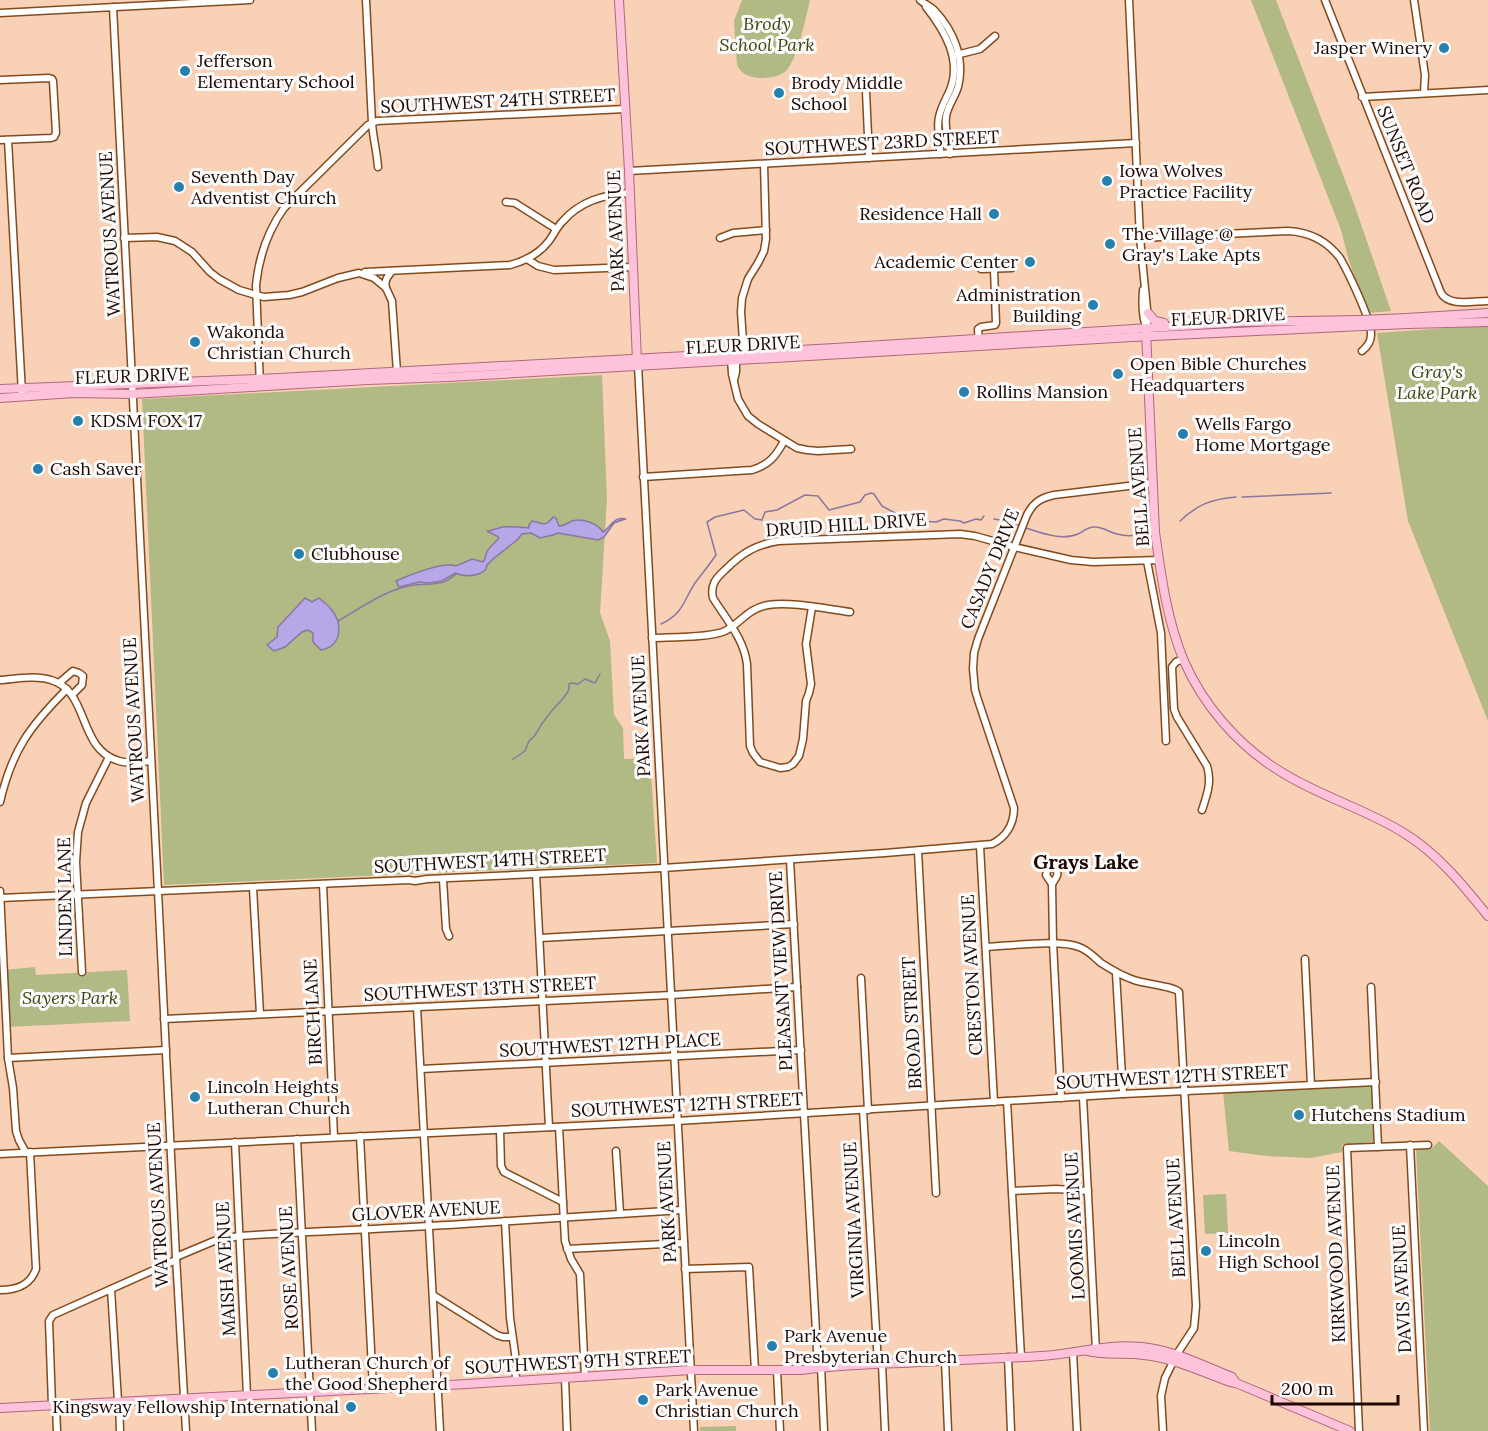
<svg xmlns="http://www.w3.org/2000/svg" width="1488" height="1431" font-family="Lora,serif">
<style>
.green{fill:#b1b984}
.water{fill:#b7a7e8;stroke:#8977a2;stroke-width:1.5}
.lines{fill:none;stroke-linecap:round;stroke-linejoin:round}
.stream{stroke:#8977a2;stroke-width:1.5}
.minor-casing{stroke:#834b1d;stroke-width:9}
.major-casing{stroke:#b0677d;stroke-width:10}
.minor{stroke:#fff;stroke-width:6}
.major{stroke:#fec3da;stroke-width:8}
.major-bridge-casing{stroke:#b0677d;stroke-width:10;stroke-linecap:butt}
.major-bridge{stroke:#fec3da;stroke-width:8}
.poi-dot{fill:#2680ae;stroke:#fbfbfb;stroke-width:2}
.labels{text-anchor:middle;stroke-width:6;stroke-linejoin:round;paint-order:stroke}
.park-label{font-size:18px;font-style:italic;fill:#3f450f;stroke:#fbfbfb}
.poi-label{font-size:18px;fill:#1e0700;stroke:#fbfbfb;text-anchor:start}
.street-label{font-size:18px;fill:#1e0700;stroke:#fbfbfb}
.neighbourhood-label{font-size:20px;font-weight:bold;fill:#1e0700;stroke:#fbfbfb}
</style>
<rect width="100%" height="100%" fill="#f9d1b6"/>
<!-- green -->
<g class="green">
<path d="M742,0H810C806,17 797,60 786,71C779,77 768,78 759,78C749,77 741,74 737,65L734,21Z"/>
<path d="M1251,0H1276L1353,201L1391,311L1368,313L1349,261L1341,230Z"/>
<path d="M1488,325V721L1408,521L1377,333Z"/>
<path d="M602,375L607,498L600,613L610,641L614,715L623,728L624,759L650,758L657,863L164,885L142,399Z"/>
<path d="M35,967L36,975L127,970L130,1021L7,1027L4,970Z"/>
<path d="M1372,1085L1373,1142L1342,1145V1152L1311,1158L1266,1156L1229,1151L1223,1092Z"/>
<path d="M1439,1141L1488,1186V1431H1430L1416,1149L1432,1148Z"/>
<path d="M1226,1194L1228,1233L1205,1234L1203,1195Z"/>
<path d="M736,1426V1431H700V1427Z"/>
</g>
<!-- water -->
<g class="water">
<path d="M553,517L556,518L559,526C565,526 567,523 572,521C583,518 597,523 603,532C611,527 614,516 625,519L614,523L604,537L598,540L558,533L553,535L540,538L531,533L522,534L517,540L493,559L487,565L486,569C479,577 464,577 455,573L442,581L429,583L419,582L399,587L396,581C409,575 444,561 456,566L472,559L483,562L485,559C485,550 493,545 499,538L497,536L487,531C492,531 497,528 503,527C512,526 520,527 529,528V525L532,521C543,523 545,528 553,517Z"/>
<path d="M305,598L312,602L319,598C322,601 327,604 330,608C343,622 343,646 321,650L313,642V633L308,630L302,632L285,647L274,651L267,645L277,637L278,627Z"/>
</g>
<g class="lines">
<!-- stream -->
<g class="stream">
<path d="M1242,497L1331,493"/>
<path d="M994,519L1011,522L1021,526"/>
<path d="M1180,521C1198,504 1212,499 1236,497"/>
<path d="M1026,528C1041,533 1062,541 1078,534C1084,532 1087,526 1095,527C1103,527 1109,532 1117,534C1124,536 1134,536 1141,534L1142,529L1146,528"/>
<path d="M338,621C363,607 385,589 415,585C432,583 442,587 456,574"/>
<path d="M661,624C684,613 683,601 695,583C702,574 709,565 716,555L707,522L715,517L744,510L755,519L762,520L765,512L777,510L805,495L818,496L829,510L860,502L865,495L871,493L874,494L882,506L895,513L902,520L936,522L944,519L960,521L964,523L976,519L981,520L984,516"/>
<path d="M512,760L525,751L529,741C537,736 538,728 544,721C548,716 552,710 557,705C561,701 567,695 569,689C569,688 569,686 569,684L572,683L578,684L585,679L595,683L600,674"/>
</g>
<!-- minor casing -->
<g class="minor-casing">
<g id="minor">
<path d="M366,0L372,123C373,138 377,152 378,167"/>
<path d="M920,0C924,4 931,6 935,11C954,31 965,59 958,87C955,97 947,107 946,117C944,130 950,141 950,154"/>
<path d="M1129,0L1140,238L1148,319L1146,327"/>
<path d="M1325,0L1441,293C1449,307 1473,301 1488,301"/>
<path d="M1414,0L1425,75L1424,93"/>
<path d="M113,7L158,891L176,1257L186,1431"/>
<path d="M926,7C945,31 962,60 950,90C946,99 941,107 939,117C936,129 941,141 940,154"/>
<path d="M0,13L250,0"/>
<path d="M956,55L980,49L995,36"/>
<path d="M0,80L49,78L52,79L53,81L56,133L54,137L51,138L0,140"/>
<path d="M866,91L869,158"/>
<path d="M1362,97L1488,90"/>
<path d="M8,140L22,393"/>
<path d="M629,171L1136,143"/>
<path d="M506,202L515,203L556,229"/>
<path d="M124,238L157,237L175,241L192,252L210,272L219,279L239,290L256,295L264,297L289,295L302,292L338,278L359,273L374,278L386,288L392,301L397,372L394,374"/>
<path d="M720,238L733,233L766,230"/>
<path d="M1140,238L1288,231C1309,232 1327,241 1340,258C1348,272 1372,321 1371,335C1371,342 1367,347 1362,351"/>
<path d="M527,259L538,266L554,270L633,267"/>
<path d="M981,269L1012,268"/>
<path d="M365,272L510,265C525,261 539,254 549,241C554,234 557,227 562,222C580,201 603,195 629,193"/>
<path d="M386,288C384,281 387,277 392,271"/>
<path d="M1143,290C1142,302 1142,315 1146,327"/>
<path d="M979,343L978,329L981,327L995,325L996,323L994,269"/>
<path d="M744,356L741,312L742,298L748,279L758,263L764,251L766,239L764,164"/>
<path d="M731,357L732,374L738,399L748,416L758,424L797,448L807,450L818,451L851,449"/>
<path d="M638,365L694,1431"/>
<path d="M734,380L736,372V357"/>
<path d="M260,386L256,285C259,256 267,232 284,208L368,125L377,121L625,109"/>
<path d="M643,477L752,470C769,465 776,456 784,441"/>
<path d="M1147,561L1161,633L1166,741"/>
<path d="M812,607L806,644L811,684L809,693L806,701L803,739L799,756L793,764L788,767L780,768L760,762L753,753L750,746L747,664C744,639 726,619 713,598C710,585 716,578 725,570C742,553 755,545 778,541L960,534L975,536L1014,547L1071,560L1093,562L1159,560"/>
<path d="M652,638C670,637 710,638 725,631C741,623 748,608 768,605C789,601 827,609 850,612"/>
<path d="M1183,659L1176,662L1172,667L1174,709L1177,717L1207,766C1212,782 1207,795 1202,810"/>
<path d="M0,680C16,679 35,675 51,680C90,691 77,749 119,761C129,764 141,762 151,761"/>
<path d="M59,683L73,671L79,673L83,676L82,685L72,695"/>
<path d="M0,802C12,750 30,726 67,689"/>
<path d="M980,846L994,1102"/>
<path d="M918,851L936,1193"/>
<path d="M790,860L818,1368"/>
<path d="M1048,868H1054C1061,872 1056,878 1052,884L1046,875Z"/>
<path d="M536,874L549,1127"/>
<path d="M443,879L446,929L449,936"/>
<path d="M323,884L334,1137"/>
<path d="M1052,884L1053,943L1061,1098"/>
<path d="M253,888L260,1014"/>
<path d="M0,891L8,1058L13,1088L16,1131L19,1140L26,1153"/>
<path d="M0,898L409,880L415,881L427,879L663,868L885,853L992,844C1006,837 1014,824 1014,808L978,700L975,690L973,669L974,653L978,639L1027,515C1033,503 1040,498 1054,495L1153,483"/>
<path d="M540,938L794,924"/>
<path d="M986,947C1009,946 1060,939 1079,947C1088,950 1094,957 1101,963C1112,970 1122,976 1134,980C1145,984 1173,986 1179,992L1196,1306L1194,1328L1177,1354L1165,1378L1161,1396L1163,1431"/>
<path d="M1305,959L1311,1085"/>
<path d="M82,972L76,862L78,832L86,803L109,757"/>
<path d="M1116,973L1123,1094"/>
<path d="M861,978L868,1110"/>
<path d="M1371,987L1378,1147"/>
<path d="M417,1007L440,1431"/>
<path d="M164,1019L672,995L797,987"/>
<path d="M8,1058L166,1050"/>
<path d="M421,1069L801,1050"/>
<path d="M1083,1097L1096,1351"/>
<path d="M1007,1101L1021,1357"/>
<path d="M863,1110L878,1364"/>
<path d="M559,1127L565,1241L571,1259L580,1274L585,1377"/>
<path d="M500,1130L501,1166L504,1172L563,1202"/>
<path d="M360,1136L373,1388"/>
<path d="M297,1139L312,1431"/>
<path d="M235,1142L247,1395"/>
<path d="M1410,1145L1424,1431"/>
<path d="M616,1151L620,1213"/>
<path d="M0,1154L677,1121L1123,1094L1376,1082"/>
<path d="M1012,1191L1056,1189L1088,1191"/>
<path d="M505,1221L510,1318L515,1353L516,1381"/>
<path d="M567,1249L684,1243"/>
<path d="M176,1257L214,1241L239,1236C314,1231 389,1229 463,1224C536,1220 609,1214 682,1210"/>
<path d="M685,1269L749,1267L755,1370"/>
<path d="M111,1289L118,1401"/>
<path d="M0,1290C16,1290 30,1286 36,1269L30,1152"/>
<path d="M433,1295L497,1335L503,1337H512"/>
<path d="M1073,1352L1077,1431"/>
<path d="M1008,1357L1011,1431"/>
<path d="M945,1360L948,1431"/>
<path d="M882,1364L885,1431"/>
<path d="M821,1367L824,1431"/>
<path d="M777,1371L780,1431"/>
<path d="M565,1378L567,1431"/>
<path d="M119,1401L120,1431"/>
<path d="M52,1405L49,1321L53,1315L176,1260"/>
<path d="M56,1405L57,1431"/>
<path d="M1359,1431L1347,1148L1428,1145"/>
</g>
</g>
<!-- major casing -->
<g class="major-casing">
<g id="major">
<path d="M619,0L629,171L637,361"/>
<path d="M1148,313L1155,321L1164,323"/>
<path d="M1406,318L1488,313"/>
<path d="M1408,324L1488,322"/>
<path d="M1146,331L1155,532C1161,575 1167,621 1184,661C1203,705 1238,745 1278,770C1318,796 1364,808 1404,833C1438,854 1463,885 1488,916"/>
<path d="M0,389L279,378L835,348L1243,322L1360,320"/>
<path d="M0,398L74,393L132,394L368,380L449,377L1133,337L1362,326"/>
<path d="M1087,1351C1106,1356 1125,1352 1144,1355C1174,1358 1202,1372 1230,1382L1236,1383L1350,1431"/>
<path d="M0,1408L467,1384L691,1370H802C835,1365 868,1364 902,1363C948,1360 995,1359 1042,1356C1076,1354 1108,1343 1142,1347C1173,1350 1202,1365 1232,1377L1236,1383"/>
</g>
</g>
<!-- minor -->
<use href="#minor" class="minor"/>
<!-- major -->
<use href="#major" class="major"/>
<!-- major-bridge casing -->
<g class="major-bridge-casing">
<g id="major-bridge">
<path d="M1360,320L1406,318"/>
<path d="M1362,326L1408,324"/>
</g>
</g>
<!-- major-bridge -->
<use href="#major-bridge" class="major-bridge"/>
</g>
<!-- markers -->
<g class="poi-dot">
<circle cx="1444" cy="48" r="6"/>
<circle cx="185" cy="71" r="6"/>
<circle cx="779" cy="93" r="6"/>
<circle cx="1107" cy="181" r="6"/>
<circle cx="179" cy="187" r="6"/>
<circle cx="994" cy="214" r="6"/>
<circle cx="1110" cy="244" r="6"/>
<circle cx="1030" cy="262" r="6"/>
<circle cx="1093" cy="305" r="6"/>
<circle cx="195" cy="342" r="6"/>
<circle cx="1118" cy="374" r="6"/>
<circle cx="964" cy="392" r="6"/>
<circle cx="78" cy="421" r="6"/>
<circle cx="1183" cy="434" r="6"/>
<circle cx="38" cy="469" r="6"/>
<circle cx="299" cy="554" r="6"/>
<circle cx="195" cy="1097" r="6"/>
<circle cx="1299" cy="1115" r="6"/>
<circle cx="1206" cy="1251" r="6"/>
<circle cx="772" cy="1346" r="6"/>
<circle cx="273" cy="1373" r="6"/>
<circle cx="643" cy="1400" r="6"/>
<circle cx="351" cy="1407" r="6"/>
</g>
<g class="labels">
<!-- park labels -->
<g class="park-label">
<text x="767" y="30">Brody<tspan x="767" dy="21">School Park</tspan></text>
<text x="1437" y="378">Gray's<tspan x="1437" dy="21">Lake Park</tspan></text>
<text x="70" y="1004">Sayers Park</text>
</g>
<!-- poi labels -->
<g class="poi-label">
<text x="1432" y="54" text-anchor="end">Jasper Winery</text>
<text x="197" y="67">Jefferson<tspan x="197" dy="21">Elementary School</tspan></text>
<text x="791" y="89">Brody Middle<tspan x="791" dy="21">School</tspan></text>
<text x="1119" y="177">Iowa Wolves<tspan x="1119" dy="21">Practice Facility</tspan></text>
<text x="191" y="183">Seventh Day<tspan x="191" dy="21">Adventist Church</tspan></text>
<text x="982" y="220" text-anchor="end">Residence Hall</text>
<text x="1122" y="240">The Village @<tspan x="1122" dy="21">Gray's Lake Apts</tspan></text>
<text x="1018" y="268" text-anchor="end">Academic Center</text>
<text x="1081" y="301" text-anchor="end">Administration<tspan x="1081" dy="21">Building</tspan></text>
<text x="207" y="338">Wakonda<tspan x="207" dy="21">Christian Church</tspan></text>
<text x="1130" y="370">Open Bible Churches<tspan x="1130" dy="21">Headquarters</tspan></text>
<text x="976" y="398">Rollins Mansion</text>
<text x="90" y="427">KDSM FOX 17</text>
<text x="1195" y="430">Wells Fargo<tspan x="1195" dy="21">Home Mortgage</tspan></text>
<text x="50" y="475">Cash Saver</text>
<text x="311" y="560">Clubhouse</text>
<text x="207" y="1093">Lincoln Heights<tspan x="207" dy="21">Lutheran Church</tspan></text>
<text x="1311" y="1121">Hutchens Stadium</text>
<text x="1218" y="1247">Lincoln<tspan x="1218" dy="21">High School</tspan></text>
<text x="784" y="1342">Park Avenue<tspan x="784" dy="21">Presbyterian Church</tspan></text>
<text x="285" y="1369">Lutheran Church of<tspan x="285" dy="21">the Good Shepherd</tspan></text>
<text x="655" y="1396">Park Avenue<tspan x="655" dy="21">Christian Church</tspan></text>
<text x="339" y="1413" text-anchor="end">Kingsway Fellowship International</text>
</g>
<!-- street labels -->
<g class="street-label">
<text transform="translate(498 101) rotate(-3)" y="6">SOUTHWEST 24TH STREET</text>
<text transform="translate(882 143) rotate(-3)" y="6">SOUTHWEST 23RD STREET</text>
<text transform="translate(1406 165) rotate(68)" y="6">SUNSET ROAD</text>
<text transform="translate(616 231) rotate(-92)" y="6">PARK AVENUE</text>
<text transform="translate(110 234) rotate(-93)" y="6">WATROUS AVENUE</text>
<text transform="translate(1228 317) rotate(-3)" y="6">FLEUR DRIVE</text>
<text transform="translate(743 345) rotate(-3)" y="6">FLEUR DRIVE</text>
<text transform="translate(132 376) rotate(-2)" y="6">FLEUR DRIVE</text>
<text transform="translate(1139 487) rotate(-94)" y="6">BELL AVENUE</text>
<text transform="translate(846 525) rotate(-4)" y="6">DRUID HILL DRIVE</text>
<text transform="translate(990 569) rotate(-68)" y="6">CASADY DRIVE</text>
<text transform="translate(641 716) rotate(-93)" y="6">PARK AVENUE</text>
<text transform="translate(134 720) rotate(-93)" y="6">WATROUS AVENUE</text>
<text transform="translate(490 861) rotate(-3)" y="6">SOUTHWEST 14TH STREET</text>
<text transform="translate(65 897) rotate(-91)" y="6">LINDEN LANE</text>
<text transform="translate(781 971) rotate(-93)" y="6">PLEASANT VIEW DRIVE</text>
<text transform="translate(972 975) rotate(-93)" y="6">CRESTON AVENUE</text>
<text transform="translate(480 989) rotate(-3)" y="6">SOUTHWEST 13TH STREET</text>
<text transform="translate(313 1012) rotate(-93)" y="6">BIRCH LANE</text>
<text transform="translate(912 1023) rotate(-93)" y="6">BROAD STREET</text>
<text transform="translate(610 1045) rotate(-3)" y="6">SOUTHWEST 12TH PLACE</text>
<text transform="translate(1172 1077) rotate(-3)" y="6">SOUTHWEST 12TH STREET</text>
<text transform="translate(687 1105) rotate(-3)" y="6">SOUTHWEST 12TH STREET</text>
<text transform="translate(667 1202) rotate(-93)" y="6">PARK AVENUE</text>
<text transform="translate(158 1205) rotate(-93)" y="6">WATROUS AVENUE</text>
<text transform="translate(426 1211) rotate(-3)" y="6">GLOVER AVENUE</text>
<text transform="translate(1176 1218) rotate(-93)" y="6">BELL AVENUE</text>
<text transform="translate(854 1220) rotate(-93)" y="6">VIRGINIA AVENUE</text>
<text transform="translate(1075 1226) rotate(-93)" y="6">LOOMIS AVENUE</text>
<text transform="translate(1336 1254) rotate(-92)" y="6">KIRKWOOD AVENUE</text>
<text transform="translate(289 1268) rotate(-93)" y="6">ROSE AVENUE</text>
<text transform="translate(226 1269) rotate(-93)" y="6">MAISH AVENUE</text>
<text transform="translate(1402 1289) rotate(-93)" y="6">DAVIS AVENUE</text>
<text transform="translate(578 1362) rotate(-3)" y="6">SOUTHWEST 9TH STREET</text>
</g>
<!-- neighbourhood labels -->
<g class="neighbourhood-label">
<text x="1086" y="869">Grays Lake</text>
</g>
</g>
<!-- scale -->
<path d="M1272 1395v9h126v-9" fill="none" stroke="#1e0700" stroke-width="3"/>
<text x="1281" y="1395" font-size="18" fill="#1e0700" stroke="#fbfbfb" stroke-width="4.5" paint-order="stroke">200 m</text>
</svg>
